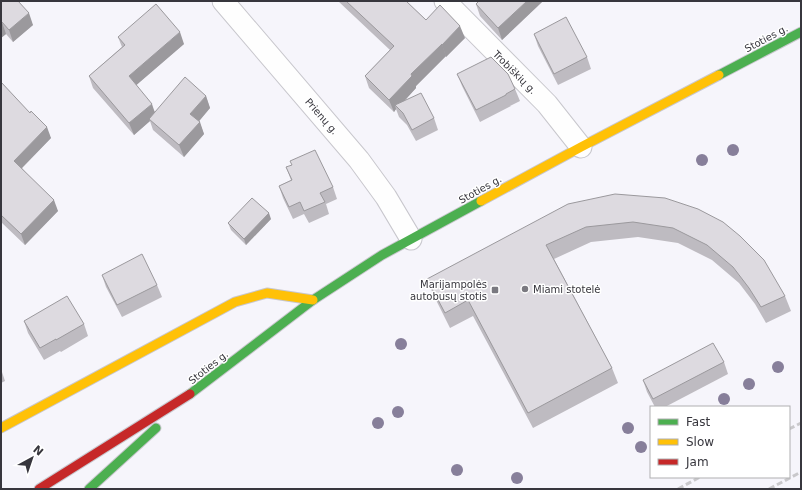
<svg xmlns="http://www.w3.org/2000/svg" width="802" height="490" font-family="'DejaVu Sans',sans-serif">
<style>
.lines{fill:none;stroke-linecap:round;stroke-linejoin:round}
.street-casing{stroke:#c8c7cd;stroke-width:23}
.fast-casing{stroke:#c8c7cd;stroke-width:11}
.slow-casing{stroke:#c8c7cd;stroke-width:11}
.jam-casing{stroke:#c8c7cd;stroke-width:11}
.street{stroke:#fefefe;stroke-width:21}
.fast{stroke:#4caf50;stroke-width:9}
.slow{stroke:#ffc107;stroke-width:9}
.jam{stroke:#c62828;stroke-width:9}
.rail{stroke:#c9c8cb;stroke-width:3;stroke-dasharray:6 3;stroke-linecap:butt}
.tree{fill:#877f9a}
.wall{fill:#bebbc1}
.shaded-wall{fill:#9b999d}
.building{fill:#dddae0;stroke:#9b999d}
.poi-dot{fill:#7a7980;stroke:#fff;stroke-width:1.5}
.labels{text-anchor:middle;stroke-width:3;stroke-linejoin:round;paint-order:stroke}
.street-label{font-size:10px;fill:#37363d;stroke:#fff}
.poi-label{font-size:10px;fill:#37363d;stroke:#fff;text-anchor:end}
</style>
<rect width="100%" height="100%" fill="#f6f5fb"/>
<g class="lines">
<!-- street casing -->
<g class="street-casing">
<g id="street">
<path d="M223,1L359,160L386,197L411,239"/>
<path d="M445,1L547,104L581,147"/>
</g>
</g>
<!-- fast casing -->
<g class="fast-casing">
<g id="fast">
<path d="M719,75L801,32"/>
<path d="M190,394L313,300L382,255L481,201"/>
<path d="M89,489L156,428"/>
</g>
</g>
<!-- slow casing -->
<g class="slow-casing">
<g id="slow">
<path d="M481,201L581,147L719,75"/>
<path d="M1,428L235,302L267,293L313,300"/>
</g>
</g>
<!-- jam casing -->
<g class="jam-casing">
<path id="jam" d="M39,489L190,394"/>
</g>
<!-- street -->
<use href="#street" class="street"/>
<!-- fast -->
<use href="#fast" class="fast"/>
<!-- slow -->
<use href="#slow" class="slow"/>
<!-- jam -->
<use href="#jam" class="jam"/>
<!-- rail -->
<g class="rail">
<path d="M789,429L801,423"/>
<path d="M678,489L700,477"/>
<path d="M769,489L801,472"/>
</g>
</g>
<!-- trees -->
<g class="tree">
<circle cx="733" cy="150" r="6"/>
<circle cx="702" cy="160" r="6"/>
<circle cx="401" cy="344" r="6"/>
<circle cx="778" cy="367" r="6"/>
<circle cx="749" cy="384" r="6"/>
<circle cx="724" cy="399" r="6"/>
<circle cx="398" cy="412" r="6"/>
<circle cx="378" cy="423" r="6"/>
<circle cx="628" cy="428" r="6"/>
<circle cx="641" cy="447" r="6"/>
<circle cx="457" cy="470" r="6"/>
<circle cx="517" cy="478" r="6"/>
</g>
<!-- wall -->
<g class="wall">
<path d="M1,1L33,25L13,42L6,34L1,38Z"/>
<path d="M338,1H406L426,20L465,38L446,57V56L416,86V88L404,101L434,118L438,130L416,141L407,125L399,117L396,109L394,112L369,88L365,76L390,50Z"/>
<path d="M479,1H542V2L502,40L480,16L476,4Z"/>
<path d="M534,34L587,57L591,69L558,85L538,46Z"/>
<path d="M118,37L184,44L136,85L155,112L206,96L210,108L199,121L204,134L184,157L153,130L150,121L134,135L93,88L89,76L122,47Z"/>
<path d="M457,74L515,89L520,101L510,106H511L480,122L462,86Z"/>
<path d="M1,82L51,138L22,168L58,211L25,245L1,222Z"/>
<path d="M286,167L333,187L337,199L326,204L329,214L309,223L304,214L293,219L283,198L279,186L291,180Z"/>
<path d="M665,198L785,296L791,311L766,323L755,304L739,283L712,260L678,243L638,237L591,242L554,259L612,368L618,383L533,428L473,316L450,328L433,294L427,279Z"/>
<path d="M271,219L246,245L231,230L228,223Z"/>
<path d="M102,275L157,285L162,297L122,317L106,287Z"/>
<path d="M24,321L84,324L88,336L61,352L60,351L44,360L28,333Z"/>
<path d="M724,362L728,374L665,407H655L647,392L643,380Z"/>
<path d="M1,369L5,381L1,383Z"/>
</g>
<!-- shaded-wall -->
<g class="shaded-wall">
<path d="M527,1H542V2L502,40L498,28Z"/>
<path d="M29,13L33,25L13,42L9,30Z"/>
<path d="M1,22H2L6,34L1,38Z"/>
<path d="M460,26L465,38L446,57L442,45Z"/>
<path d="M180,32L184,44L133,88L129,76Z"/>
<path d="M442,44L446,56L416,86V88L398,108L395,105L396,109L394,112L389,100L411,74Z"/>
<path d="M206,96L210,108L195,126L190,114Z"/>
<path d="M152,104L156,116L149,119L150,121L134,135L129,123Z"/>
<path d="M200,122L204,134L184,157L179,145Z"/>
<path d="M47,127L51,138L18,172L14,161Z"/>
<path d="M54,200L58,211L25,245L21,234Z"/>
<path d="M269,213L271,219L246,245L244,239Z"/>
</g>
<!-- building -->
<g class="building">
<path d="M1,1H18L29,13L9,30L2,22H1Z"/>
<path d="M346,1H406L426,20L440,5L460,26L442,45V44L411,74L412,76L389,100L365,76L394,46Z"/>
<path d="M479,1H527L498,28L476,4Z"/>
<path d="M156,4L180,32L129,76L152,104L129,123L89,76L125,45L118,37Z"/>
<path d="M566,17L587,57L554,74L534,34Z"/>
<path d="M491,57L508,74L515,89L506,94V95L476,110L457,74Z"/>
<path d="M185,77L206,96L190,114L200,122L179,145L149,119Z"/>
<path d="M1,82L30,113L31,111L47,127L14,161L54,200L21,234L1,215Z"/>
<path d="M421,93L434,118L412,130L403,113L395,105Z"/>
<path d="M315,150L333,187L320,193L325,202L304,211L300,202L289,207L279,186L292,180L286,167L292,165L290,161Z"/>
<path d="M615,194L665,198L698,209L723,222L740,236L764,260L785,296L761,307L749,288L733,267L707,245L673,228L633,222L586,227L546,245L612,368L528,413L468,300L445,313L427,279L568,204Z"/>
<path d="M252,198L269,213L244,239L228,223Z"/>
<path d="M142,254L157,285L117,305L102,275Z"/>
<path d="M67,296L84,324L56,340V339L40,348L24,321Z"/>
<path d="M713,343L724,362L653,399L643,380Z"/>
</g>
<!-- markers -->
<g class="poi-dot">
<circle cx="525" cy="289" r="4"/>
<rect x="491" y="286" width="8" height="8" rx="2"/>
</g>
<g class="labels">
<!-- street labels -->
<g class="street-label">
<text transform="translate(766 38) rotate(-28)" y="4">Stoties g.</text>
<text transform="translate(515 72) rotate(45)" y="4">Trobiškių g.</text>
<text transform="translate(322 116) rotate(49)" y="4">Prienų g.</text>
<text transform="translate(480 189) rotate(-29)" y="4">Stoties g.</text>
<text transform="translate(208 367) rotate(-38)" y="4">Stoties g.</text>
</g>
<!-- poi labels -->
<g class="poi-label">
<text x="487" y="288">Marijampolės<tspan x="487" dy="12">autobusų stotis</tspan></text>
<text x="533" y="293" text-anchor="start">Miami stotelė</text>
</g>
</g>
<!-- border -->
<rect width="802" height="490" fill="none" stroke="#37363d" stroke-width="4"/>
<!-- legend -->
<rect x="650" y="406" width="140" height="72" fill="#ffffff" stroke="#afafb1"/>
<rect x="658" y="419" width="20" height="6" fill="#4caf50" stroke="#afafb1"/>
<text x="686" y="426" font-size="12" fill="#37363d">Fast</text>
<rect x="658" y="439" width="20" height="6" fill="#ffc107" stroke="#afafb1"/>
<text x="686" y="446" font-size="12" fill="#37363d">Slow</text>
<rect x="658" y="459" width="20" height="6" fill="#c62828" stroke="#afafb1"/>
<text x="686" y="466" font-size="12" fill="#37363d">Jam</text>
<!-- north arrow -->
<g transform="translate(32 458) rotate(40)" stroke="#ffffff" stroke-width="3" paint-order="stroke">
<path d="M0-3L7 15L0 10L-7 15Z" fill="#37363d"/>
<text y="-6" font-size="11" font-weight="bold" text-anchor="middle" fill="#37363d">N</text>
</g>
</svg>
